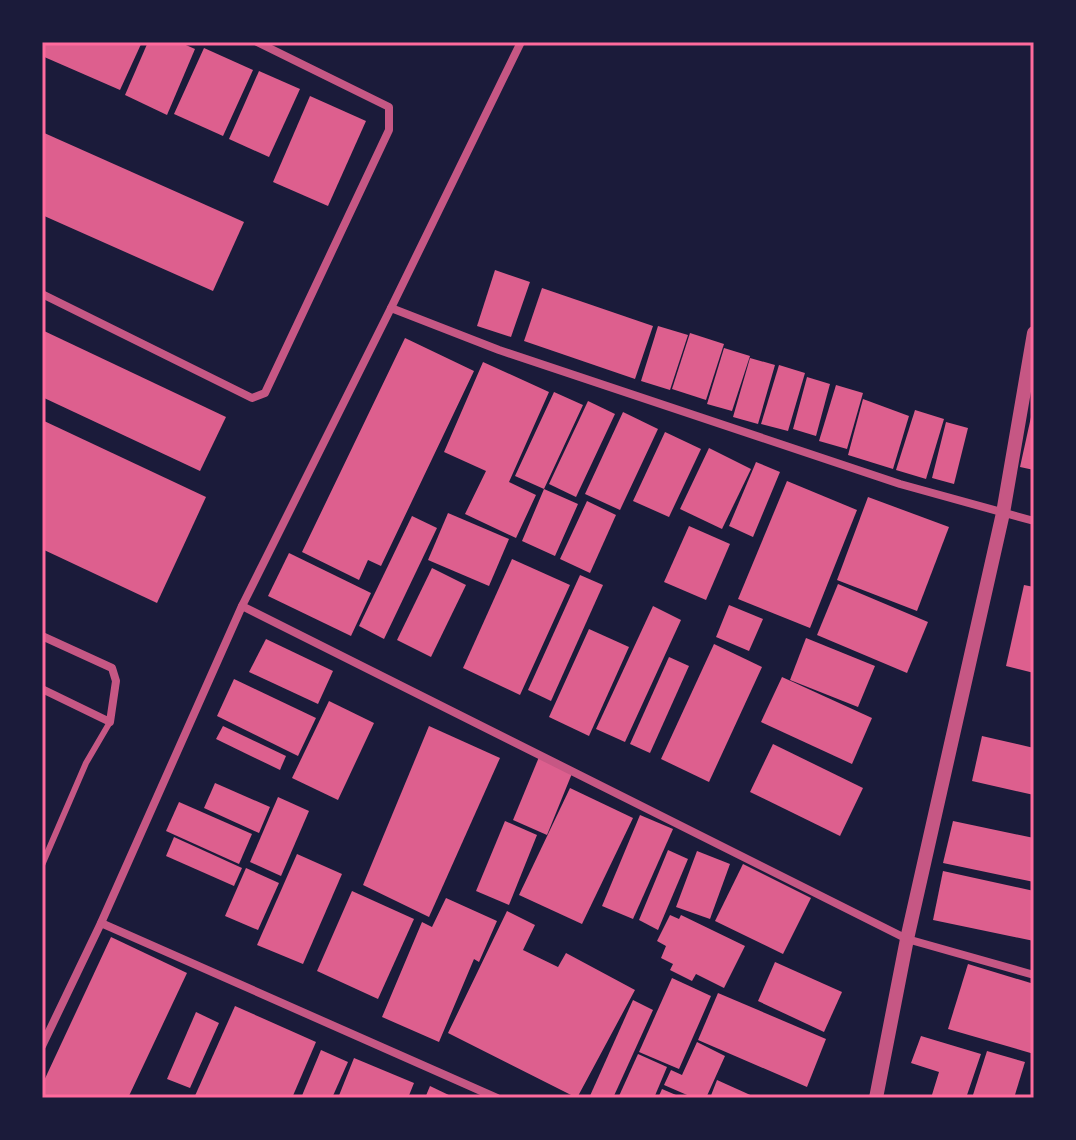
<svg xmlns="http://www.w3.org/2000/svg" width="1076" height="1140" font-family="Montserrat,sans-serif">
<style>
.building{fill:#dd5f8e}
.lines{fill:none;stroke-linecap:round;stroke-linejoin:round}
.service{stroke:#c65784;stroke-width:6}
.minor{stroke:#c65784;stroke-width:8}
.tertiary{stroke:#c65784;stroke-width:14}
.neatline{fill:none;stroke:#ff6b9d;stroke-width:3}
</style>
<rect width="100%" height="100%" fill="#1b1b3a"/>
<!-- building -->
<g class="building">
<path d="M42,42H142L120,90L42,56Z"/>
<path d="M148,42H179L195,49L167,115L125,95Z"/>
<path d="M204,48L253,70L223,136L174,114Z"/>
<path d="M259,71L300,89L269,157L229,139Z"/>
<path d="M310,96L366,121L328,206L273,182Z"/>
<path d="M42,132L244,222L213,291L42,215Z"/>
<path d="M495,270L530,282L511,337L477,326Z"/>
<path d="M542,288L653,326L635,379L524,341Z"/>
<path d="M658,326L688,335L670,390L641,381Z"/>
<path d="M42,330L226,417L200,471L42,397Z"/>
<path d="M690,333L724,344L706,400L672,389Z"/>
<path d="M405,338L474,371L381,566L368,560L359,580L302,552Z"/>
<path d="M724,348L750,356L732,411L707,404Z"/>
<path d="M750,358L775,365L758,424L733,417Z"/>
<path d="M483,362L549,392L509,482L536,495L516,538L465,514L486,471L444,452Z"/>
<path d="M779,365L805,373L788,431L761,424Z"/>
<path d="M807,377L830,384L816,436L793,429Z"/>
<path d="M836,385L863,393L847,449L819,441Z"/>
<path d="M554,392L583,405L544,489L578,504L555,556L522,541L544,489L515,476Z"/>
<path d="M863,399L909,416L893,469L848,455Z"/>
<path d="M588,401L615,414L576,497L549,484Z"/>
<path d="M1033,408H1034V470L1020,467Z"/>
<path d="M915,410L944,419L926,479L896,470Z"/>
<path d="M623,412L658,429L620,510L585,494Z"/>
<path d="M42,420L206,497L157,603L42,549Z"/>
<path d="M946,422L968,428L954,484L932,478Z"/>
<path d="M665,432L701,449L669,517L633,501Z"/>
<path d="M709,448L751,469L722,529L680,509Z"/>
<path d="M756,462L780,472L753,537L729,526Z"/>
<path d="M787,481L857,510L810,628L738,599Z"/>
<path d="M868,497L949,527L917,611L837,580Z"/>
<path d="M587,501L616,515L590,573L560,559Z"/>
<path d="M448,513L509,539L489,586L428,560Z"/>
<path d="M412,516L437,528L384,639L359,626Z"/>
<path d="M689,526L730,544L706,600L664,582Z"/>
<path d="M289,553L371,593L351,636L268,596Z"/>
<path d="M512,559L570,585L520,695L463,668Z"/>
<path d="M432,568L466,585L431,657L397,640Z"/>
<path d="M580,575L603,585L551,701L528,690Z"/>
<path d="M838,584L928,622L907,673L817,635Z"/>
<path d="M1024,585L1034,587V673L1006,666Z"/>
<path d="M729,605L763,619L749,651L716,637Z"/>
<path d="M653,606L681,620L625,742L596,729Z"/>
<path d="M589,629L629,647L589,736L549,717Z"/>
<path d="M806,638L875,666L858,707L790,680Z"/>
<path d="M266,639L333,671L318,704L249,672Z"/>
<path d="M714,644L762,667L709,782L661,759Z"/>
<path d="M669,657L689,666L650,753L630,744Z"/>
<path d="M782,677L872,718L852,764L761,722Z"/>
<path d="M234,679L316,718L298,756L217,716Z"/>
<path d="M329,701L374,723L338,800L292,778Z"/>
<path d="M223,726L286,756L280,770L216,739Z"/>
<path d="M429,726L500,758L429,917L363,885Z"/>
<path d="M982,736L1034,748V795L972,781Z"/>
<path d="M773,744L863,788L840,836L750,792Z"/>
<path d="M539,757L573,771L547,835L513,820Z"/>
<path d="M215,783L270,807L259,833L204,808Z"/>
<path d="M570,788L633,818L582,924L519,895Z"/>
<path d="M278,797L309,811L281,876L250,862Z"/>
<path d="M179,802L252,834L239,864L166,831Z"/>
<path d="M640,815L673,829L633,919L602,906Z"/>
<path d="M505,821L537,835L509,905L476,891Z"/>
<path d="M953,821L1034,838V882L943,863Z"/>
<path d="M174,837L242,868L234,886L166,856Z"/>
<path d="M668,850L688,859L658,930L639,920Z"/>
<path d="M697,851L730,864L710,919L676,907Z"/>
<path d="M297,854L342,874L303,964L257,945Z"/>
<path d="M743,864L811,898L783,954L715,921Z"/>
<path d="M246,868L279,883L258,930L225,916Z"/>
<path d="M943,871L1034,891V941L933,920Z"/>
<path d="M352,891L414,919L378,999L317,971Z"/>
<path d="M446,898L497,921L479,962L474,959L439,1042L382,1017L422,922L432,927Z"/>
<path d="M507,911L535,925L523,950L558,967L566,953L635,990L577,1098L448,1033Z"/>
<path d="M670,915L679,919L681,915L745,946L724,988L696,974L692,981L670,970L673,964L661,958L666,946L657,941Z"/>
<path d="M111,937L187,973L128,1098H42V1085Z"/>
<path d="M775,962L842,992L824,1032L758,1001Z"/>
<path d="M968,964L1034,984V1054L948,1029Z"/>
<path d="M672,978L711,996L679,1069L639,1052Z"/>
<path d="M718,993L826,1039L807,1087L698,1040Z"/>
<path d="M633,1000L653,1010L613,1098H589Z"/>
<path d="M235,1006L316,1042L292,1098H194Z"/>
<path d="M196,1012L219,1023L190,1088L167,1079Z"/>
<path d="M921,1036L981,1054L966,1098H931L939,1072L911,1063Z"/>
<path d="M697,1042L725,1056L706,1098H694L664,1085L671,1070L682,1075Z"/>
<path d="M321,1050L348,1062L332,1098H301Z"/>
<path d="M987,1051L1025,1062L1014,1098H972Z"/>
<path d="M638,1054L667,1067L654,1098L619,1096Z"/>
<path d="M354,1058L414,1083L408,1098H338Z"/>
<path d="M717,1080L757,1098H710Z"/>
<path d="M430,1086L455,1098H425Z"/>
<path d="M662,1089L683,1098H658Z"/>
</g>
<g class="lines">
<!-- service -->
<path class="service" d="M42,865L86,763L110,722"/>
<!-- minor -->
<g class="minor">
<path d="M42,294L252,398L265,393L389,130V107L257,42"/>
<path d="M391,308L499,350L900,484L1034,521"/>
<path d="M242,606L907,939L1034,975"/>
<path d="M42,636L112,668L116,681L110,722L42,689"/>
<path d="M101,923L497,1098"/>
<path d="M42,1046L101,923L242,606L391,308L521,42"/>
</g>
<!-- tertiary -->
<path class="tertiary" d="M876,1098L907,939L1003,513L1034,333"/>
</g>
<!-- border -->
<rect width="1076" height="1140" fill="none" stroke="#1b1b3a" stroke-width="88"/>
<rect x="44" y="44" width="988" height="1052" class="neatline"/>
</svg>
